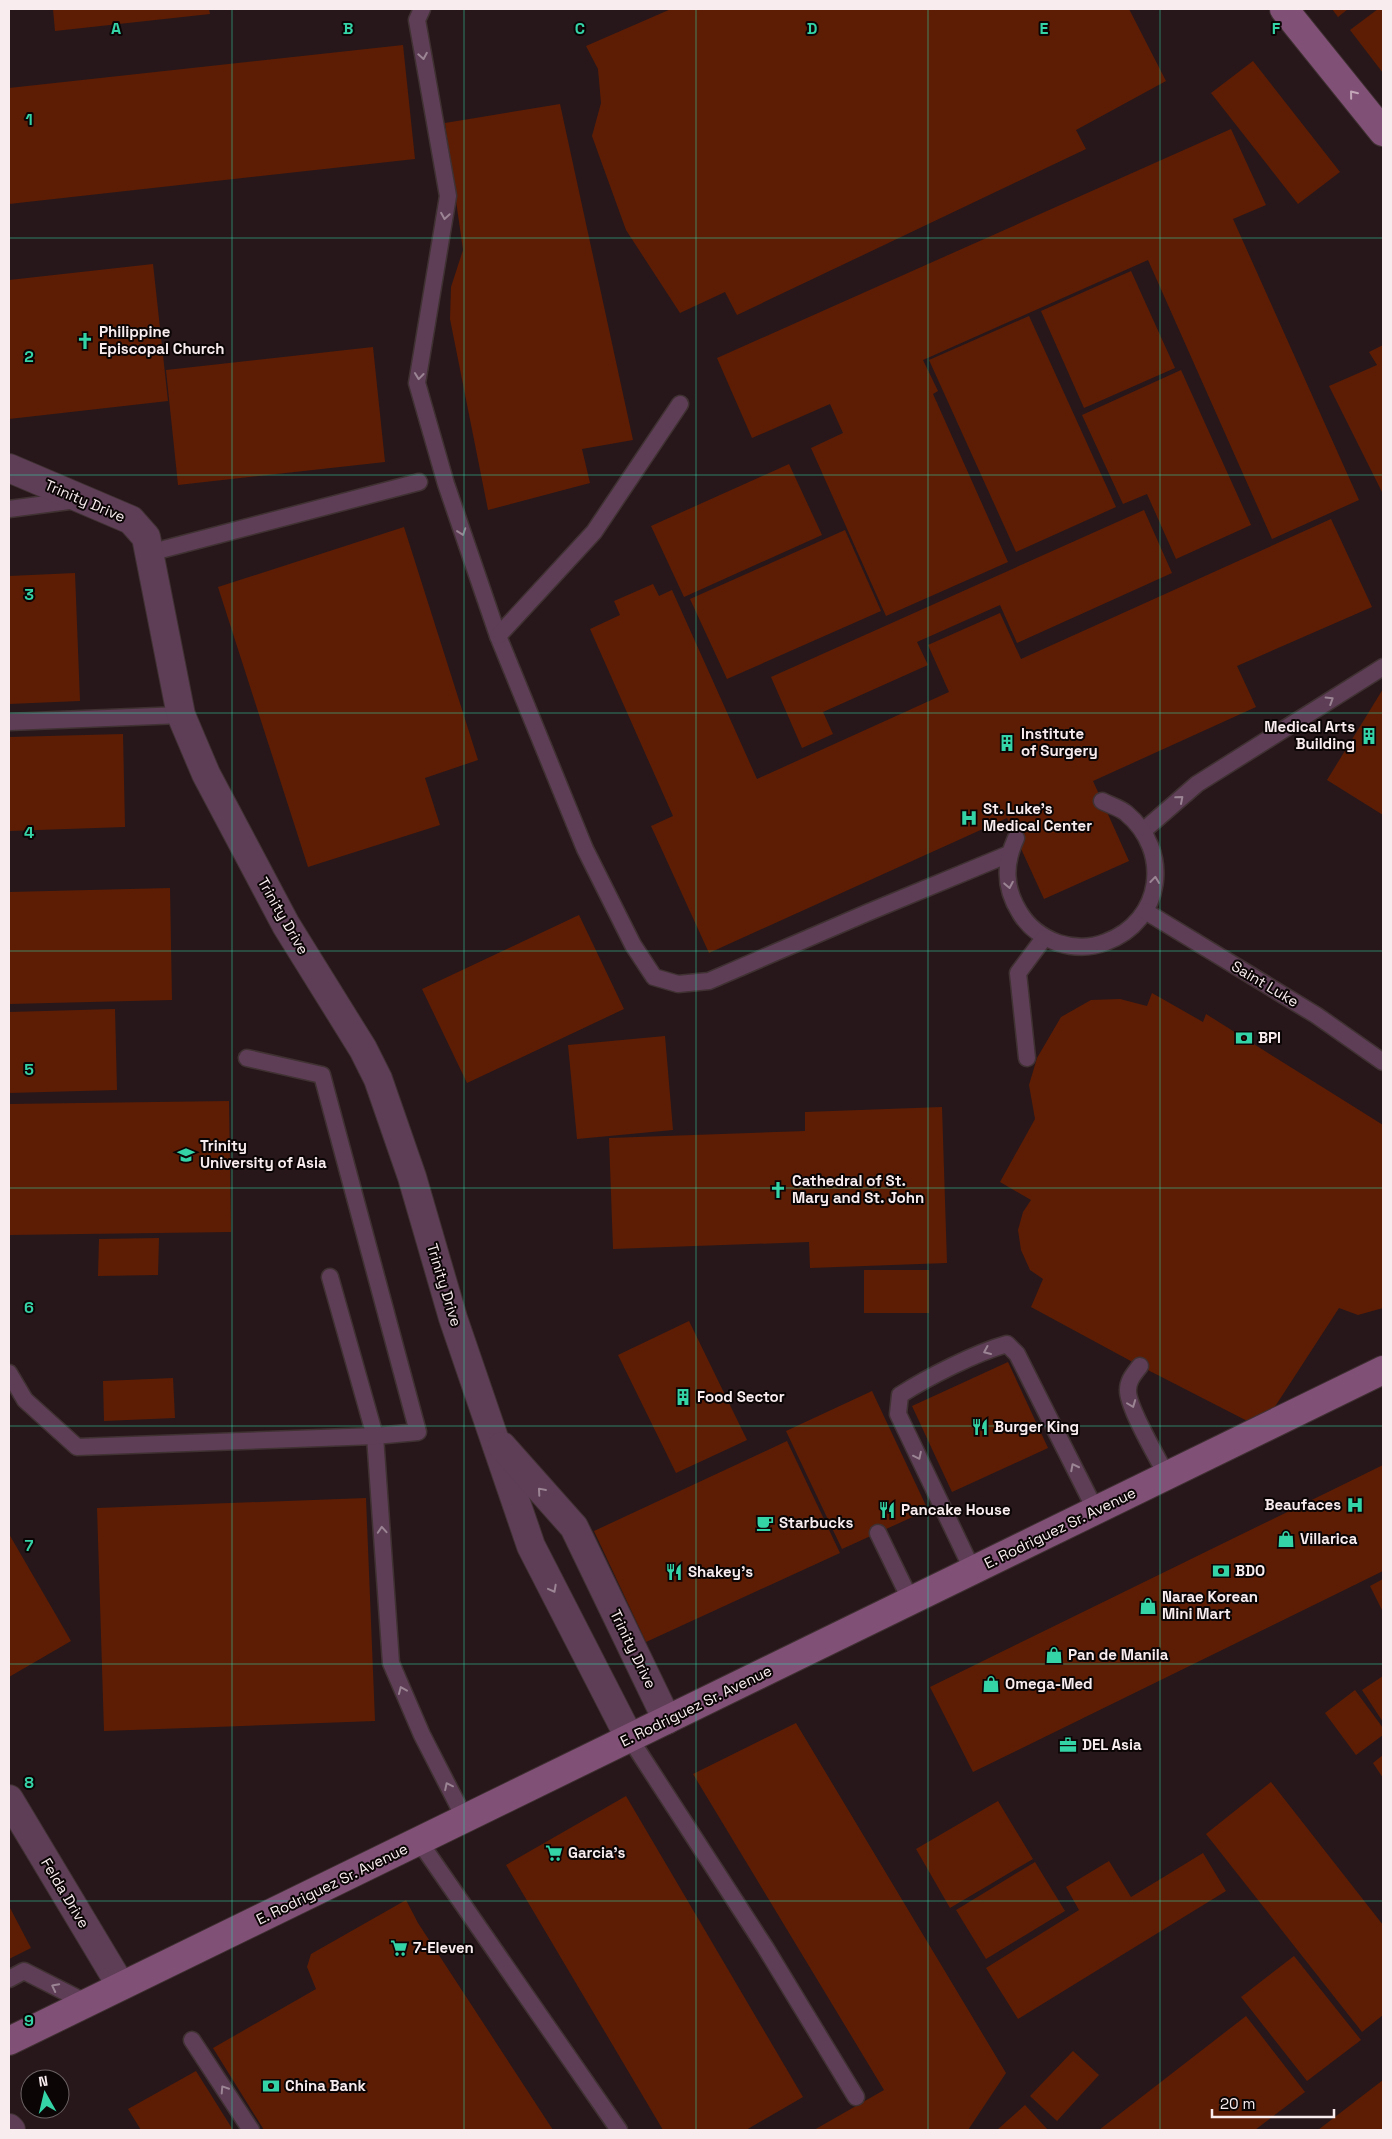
<svg xmlns="http://www.w3.org/2000/svg" width="1392" height="2139" font-family="'Space Grotesk',sans-serif">
<style>
.building{fill:#5d1d04}
.lines{fill:none;stroke-linecap:round;stroke-linejoin:round}
.lane-casing{stroke:#403133;stroke-width:19}
.street-casing{stroke:#403133;stroke-width:30}
.secondary-casing{stroke:#403133;stroke-width:30}
.lane{stroke:#5d3e56;stroke-width:16}
.street{stroke:#5d3e56;stroke-width:28}
.secondary{stroke:#815077;stroke-width:28}
.oneway{stroke:#9b8493}
.oneway2{stroke:#c2a6b8}
.grid{fill:none;stroke:#35d4a7;stroke-width:1;stroke-opacity:0.55}
.labels{text-anchor:middle;stroke-width:4;stroke-linejoin:round;paint-order:stroke}
.poi-label{font-size:15px;font-weight:bold;fill:#f8ecee;stroke:#0b0506;text-anchor:start}
.street-label{font-size:15px;fill:#f8ecee;stroke:#0b0506}
.grid-label{font-size:16px;text-anchor:middle;font-weight:bold;fill:#35d4a7;stroke:#0b0506;stroke-width:4;stroke-linejoin:round;paint-order:stroke}
</style>
<rect width="100%" height="100%" fill="#27171a"/>
<!-- building -->
<g class="building">
<path d="M53,9H209L210,14L55,31Z"/>
<path d="M671,9H1129L1166,81L1076,130L1086,149L737,315L725,292L680,313L626,230L592,136L601,103L598,69L586,46Z"/>
<path d="M1332,9H1348L1338,17Z"/>
<path d="M1378,9H1383V73L1350,30Z"/>
<path d="M403,45L415,159L9,204V88Z"/>
<path d="M1253,61L1340,172L1298,204L1211,93Z"/>
<path d="M560,104L633,440L582,449L590,483L488,510L450,319L451,287L463,250L445,123Z"/>
<path d="M1231,129L1266,205L1233,219L1359,500L1272,539L1148,260L923,360L938,391L933,394L1008,562L886,616L811,448L843,433L830,404L752,438L717,358Z"/>
<path d="M153,264L168,401L9,419V280Z"/>
<path d="M1131,271L1175,368L1084,408L1041,311Z"/>
<path d="M1029,316L1116,507L1016,552L929,360Z"/>
<path d="M1383,345V494L1329,386L1377,365L1369,352Z"/>
<path d="M373,347L385,462L178,485L166,370Z"/>
<path d="M1181,370L1251,525L1176,559L1147,494L1123,504L1082,415Z"/>
<path d="M789,464L822,535L684,597L651,526Z"/>
<path d="M1144,510L1172,573L1017,643L1000,605L917,642L928,665L823,712L833,734L802,748L771,677Z"/>
<path d="M1331,519L1372,607L1237,666L1256,707L1093,781L1129,861L1044,899L1007,818L709,953L651,826L673,816L590,629L620,615L614,601L653,584L659,596L672,590L757,779L949,692L928,645L1000,613L1021,659Z"/>
<path d="M404,527L478,760L425,778L440,825L308,867L218,587Z"/>
<path d="M845,530L881,611L727,679L690,599Z"/>
<path d="M75,573L80,701L9,704V576Z"/>
<path d="M1383,689V815L1327,780Z"/>
<path d="M123,734L125,827L9,831V737Z"/>
<path d="M170,888L172,1000L9,1004V892Z"/>
<path d="M579,915L624,1009L467,1083L422,989Z"/>
<path d="M1152,993L1203,1022L1206,1014L1383,1125V1308L1358,1315L1339,1308L1261,1428L1140,1366L1031,1307L1043,1279L1030,1270L1021,1250L1018,1230L1023,1212L1031,1200L1000,1182L1035,1119L1029,1085L1037,1058L1061,1017L1091,1000L1120,999L1147,1006Z"/>
<path d="M115,1009L117,1090L9,1093V1012Z"/>
<path d="M665,1036L673,1130L577,1139L568,1045Z"/>
<path d="M229,1101L231,1232L9,1235V1104Z"/>
<path d="M942,1107L947,1263L810,1268L809,1242L613,1249L609,1138L805,1131V1112Z"/>
<path d="M159,1238L158,1275L98,1276L99,1239Z"/>
<rect x="864" y="1270" width="65" height="43"/>
<path d="M689,1321L747,1440L676,1473L618,1355Z"/>
<path d="M1008,1362L1048,1448L952,1492L912,1406Z"/>
<path d="M173,1378L175,1418L104,1421L103,1381Z"/>
<path d="M872,1391L928,1510L842,1549L786,1431Z"/>
<path d="M787,1441L840,1553L646,1642L594,1531Z"/>
<path d="M1383,1465V1571L973,1772L930,1687Z"/>
<path d="M366,1498L375,1721L104,1731L97,1508Z"/>
<path d="M9,1534L71,1641L9,1677Z"/>
<path d="M1383,1579V1612L1370,1586Z"/>
<path d="M1383,1676V1722L1362,1690Z"/>
<path d="M1355,1690L1383,1728V1735L1356,1755L1325,1713Z"/>
<path d="M796,1723L1006,2073L968,2130H814L884,2090L693,1774Z"/>
<path d="M1383,1755V1778L1373,1763Z"/>
<path d="M1271,1782L1383,1925V2015L1362,2032L1206,1834Z"/>
<path d="M626,1796L803,2097L746,2130H663L506,1865Z"/>
<path d="M998,1801L1033,1859L950,1908L916,1849Z"/>
<path d="M1203,1853L1226,1891L1018,2019L986,1968L1079,1910L1066,1887L1109,1861L1131,1897Z"/>
<path d="M1035,1862L1065,1911L986,1959L956,1910Z"/>
<path d="M406,1900L418,1923L553,2130H264L213,2048L316,1989L307,1967L311,1954Z"/>
<path d="M9,1906L31,1948L9,1959Z"/>
<path d="M1294,1956L1361,2040L1307,2081L1241,1997Z"/>
<path d="M1246,2016L1305,2092L1255,2130H1099Z"/>
<path d="M1073,2051L1099,2075L1057,2121L1030,2096Z"/>
<path d="M196,2071L233,2130H141L128,2109Z"/>
<path d="M1383,2080V2130H1318Z"/>
<path d="M1025,2105L1048,2130H997Z"/>
</g>
<g class="lines">
<!-- lane casing -->
<g class="lane-casing">
<g id="lane">
<path d="M422,9L417,20L448,196L417,383L446,484L498,636L585,849L633,945L654,977L678,984L709,981L869,912L1009,854"/>
<path d="M9,509L77,500"/>
<path d="M149,553L419,482"/>
<path d="M498,636L594,532L680,404"/>
<path d="M9,722L181,715"/>
<path d="M1143,831L1197,784L1383,667"/>
<path d="M1016,838C1004,864 1004,888 1020,913C1029,928 1042,937 1058,943C1074,948 1091,948 1106,942C1163,921 1172,851 1126,813C1120,808 1110,805 1102,801"/>
<path d="M1145,911L1316,1015L1383,1062"/>
<path d="M1027,1058L1018,973L1044,938"/>
<path d="M330,1277L375,1436L391,1663L422,1735L465,1819"/>
<path d="M1140,1366C1134,1374 1128,1380 1128,1390C1127,1406 1158,1459 1167,1476"/>
<path d="M9,1373L25,1400L77,1447L375,1436L418,1432L322,1075L247,1058"/>
<path d="M878,1533L911,1601"/>
<path d="M973,1571L898,1414L900,1395C928,1377 975,1353 1007,1344L1017,1354L1096,1511"/>
<path d="M629,1737L765,1947L856,2097"/>
<path d="M419,1841L619,2130"/>
<path d="M9,1979L24,1971L87,2003"/>
<path d="M192,2040L251,2130"/>
</g>
</g>
<!-- street casing -->
<g class="street-casing">
<g id="street">
<path d="M9,468L131,520L146,537L181,715L206,774L286,925L363,1049L378,1079L412,1177L453,1318L531,1546L629,1737"/>
<path d="M502,1446L574,1527L667,1720"/>
<path d="M9,1799L121,1986"/>
<path d="M9,2128L11,2130"/>
</g>
</g>
<!-- secondary casing -->
<g class="secondary-casing">
<g id="secondary">
<path d="M1284,9L1383,132"/>
<path d="M9,2041L1383,1370"/>
</g>
</g>
<!-- lane -->
<use href="#lane" class="lane"/>
<!-- street -->
<use href="#street" class="street"/>
<!-- secondary -->
<use href="#secondary" class="secondary"/>
</g>
<!-- one-way arrows -->
<defs><path id="oneway-chevron" d="M-2-3.5L2.5 0L-2 3.5" fill="none" stroke-width="1.6" stroke-linecap="round" stroke-linejoin="round" transform="scale(1.25)"/></defs>
<g class="oneway">
<use href="#oneway-chevron" transform="translate(423 56) rotate(80)"/>
<use href="#oneway-chevron" transform="translate(445 216) rotate(99)"/>
<use href="#oneway-chevron" transform="translate(419 376) rotate(96)"/>
<use href="#oneway-chevron" transform="translate(462 532) rotate(71)"/>
<use href="#oneway-chevron" transform="translate(1330 700) rotate(-32)"/>
<use href="#oneway-chevron" transform="translate(1180 799) rotate(-41)"/>
<use href="#oneway-chevron" transform="translate(1155 880) rotate(-84)"/>
<use href="#oneway-chevron" transform="translate(1009 885) rotate(79)"/>
<use href="#oneway-chevron" transform="translate(987 1351) rotate(156)"/>
<use href="#oneway-chevron" transform="translate(1132 1404) rotate(69)"/>
<use href="#oneway-chevron" transform="translate(918 1456) rotate(64)"/>
<use href="#oneway-chevron" transform="translate(1074 1467) rotate(-117)"/>
<use href="#oneway-chevron" transform="translate(541 1491) rotate(-131)"/>
<use href="#oneway-chevron" transform="translate(382 1530) rotate(-94)"/>
<use href="#oneway-chevron" transform="translate(553 1589) rotate(62)"/>
<use href="#oneway-chevron" transform="translate(402 1690) rotate(-113)"/>
<use href="#oneway-chevron" transform="translate(448 1786) rotate(-116)"/>
<use href="#oneway-chevron" transform="translate(55 1987) rotate(-153)"/>
<use href="#oneway-chevron" transform="translate(224 2089) rotate(-123)"/>
</g>
<use class="oneway2" href="#oneway-chevron" transform="translate(1353 94) rotate(-129)"/>
<!-- grid -->
<path class="grid" d="M232,9V2130M464,9V2130M696,9V2130M928,9V2130M1160,9V2130M9,238H1383M9,475H1383M9,713H1383M9,951H1383M9,1188H1383M9,1426H1383M9,1664H1383M9,1901H1383"/>
<!-- icons -->
<defs>
<g id="church-bare" transform="scale(1.35)"><path d="M-1.2-6h2.4v3.5h3.3v2.4h-3.3V6h-2.4V-.1h-3.3v-2.4h3.3Z" fill="#35d4a7" stroke="#0b0506" stroke-width="2.5" paint-order="stroke"/></g>
<g id="building-bare" transform="scale(1.35)"><path d="M-4-6H4V6H1V3H-1V6H-4ZM-2.5-4.3h1.7v1.8h-1.7ZM.8-4.3h1.7v1.8H.8ZM-2.5-1h1.7V.8h-1.7ZM.8-1h1.7V.8H.8Z" fill="#35d4a7" stroke="#0b0506" stroke-width="2.5" paint-order="stroke"/></g>
<g id="hospital-bare" transform="scale(1.35)"><path d="M-5-5h3v3.5h4V-5h3V5h-3V1.5h-4V5h-3Z" fill="#35d4a7" stroke="#0b0506" stroke-width="2.5" paint-order="stroke"/></g>
<g id="bank-bare" transform="scale(1.35)"><path d="M-6-4H6V4H-6ZM0-2.3a2.3 2.3 0 1 0 0 4.6a2.3 2.3 0 1 0 0-4.6Z" fill="#35d4a7" stroke="#0b0506" stroke-width="2.5" paint-order="stroke"/></g>
<g id="university-bare" transform="scale(1.35)"><path d="M0-5L7-2L0 1L-7-2ZM-4 1L0 2.5L4 1V4Q0 6-4 4Z" fill="#35d4a7" stroke="#0b0506" stroke-width="2.5" paint-order="stroke"/></g>
<g id="restaurant-bare" transform="scale(1.35)"><path d="M-5-6h1v4h1v-4h1v4h1v-4h1v5L-1.5 .5V6h-2V.5L-5-1ZM5-6V6H3V1.5H1.5Q1.5-4 5-6Z" fill="#35d4a7" stroke="#0b0506" stroke-width="2.5" paint-order="stroke"/></g>
<g id="cafe-bare" transform="scale(1.35)"><path d="M-5.5-4.5H6V0H3Q3 3.5 0 3.5H-2.5Q-5.5 3.5-5.5 0ZM3-3.2v2h1.7v-2ZM-6 4.5H4V6H-6Z" fill="#35d4a7" stroke="#0b0506" stroke-width="2.5" paint-order="stroke"/></g>
<g id="shop-bare" transform="scale(1.35)"><path d="M-5-2.5h2.3a2.7 3.5 0 0 1 5.4 0H5L5.5 6h-11ZM-1.5-2.5h3a1.5 2.3 0 0 0-3 0Z" fill="#35d4a7" stroke="#0b0506" stroke-width="2.5" paint-order="stroke"/></g>
<g id="office-bare" transform="scale(1.35)"><path d="M-6-3h4V-5.5h4V-3h4V5H-6ZM-1-4.5V-3h2v-1.5ZM-6 0V1H6V0Z" fill="#35d4a7" stroke="#0b0506" stroke-width="2.5" paint-order="stroke"/></g>
<g id="supermarket-bare" transform="scale(1.35)"><path d="M-6-5.5h2.5l.6 2H6L4.5 2H-2.5L-4.4-4H-6ZM-1.5 3.2a1.3 1.3 0 1 0 .1 0ZM3 3.2a1.3 1.3 0 1 0 .1 0Z" fill="#35d4a7" stroke="#0b0506" stroke-width="2.5" paint-order="stroke"/></g>
</defs>
<g fill-rule="evenodd">
<use href="#church-bare" x="85" y="341"/>
<use href="#building-bare" x="1369" y="736"/>
<use href="#building-bare" x="1007" y="743"/>
<use href="#hospital-bare" x="969" y="818"/>
<use href="#bank-bare" x="1244" y="1038"/>
<use href="#university-bare" x="186" y="1155"/>
<use href="#church-bare" x="778" y="1190"/>
<use href="#building-bare" x="683" y="1397"/>
<use href="#restaurant-bare" x="980" y="1427"/>
<use href="#hospital-bare" x="1355" y="1505"/>
<use href="#restaurant-bare" x="887" y="1510"/>
<use href="#cafe-bare" x="765" y="1523"/>
<use href="#shop-bare" x="1286" y="1539"/>
<use href="#bank-bare" x="1221" y="1571"/>
<use href="#restaurant-bare" x="674" y="1572"/>
<use href="#shop-bare" x="1148" y="1606"/>
<use href="#shop-bare" x="1054" y="1655"/>
<use href="#shop-bare" x="991" y="1684"/>
<use href="#office-bare" x="1068" y="1745"/>
<use href="#supermarket-bare" x="554" y="1853"/>
<use href="#supermarket-bare" x="399" y="1948"/>
<use href="#bank-bare" x="271" y="2086"/>
</g>
<g class="labels">
<!-- poi labels -->
<g class="poi-label">
<text x="99" y="337">Philippine<tspan x="99" dy="17">Episcopal Church</tspan></text>
<text x="1355" y="732" text-anchor="end">Medical Arts<tspan x="1355" dy="17">Building</tspan></text>
<text x="1021" y="739">Institute<tspan x="1021" dy="17">of Surgery</tspan></text>
<text x="983" y="814">St. Luke's<tspan x="983" dy="17">Medical Center</tspan></text>
<text x="1258" y="1043">BPI</text>
<text x="200" y="1151">Trinity<tspan x="200" dy="17">University of Asia</tspan></text>
<text x="792" y="1186">Cathedral of St.<tspan x="792" dy="17">Mary and St. John</tspan></text>
<text x="697" y="1402">Food Sector</text>
<text x="994" y="1432">Burger King</text>
<text x="1341" y="1510" text-anchor="end">Beaufaces</text>
<text x="901" y="1515">Pancake House</text>
<text x="779" y="1528">Starbucks</text>
<text x="1300" y="1544">Villarica</text>
<text x="1235" y="1576">BDO</text>
<text x="688" y="1577">Shakey's</text>
<text x="1162" y="1602">Narae Korean<tspan x="1162" dy="17">Mini Mart</tspan></text>
<text x="1068" y="1660">Pan de Manila</text>
<text x="1005" y="1689">Omega-Med</text>
<text x="1082" y="1750">DEL Asia</text>
<text x="568" y="1858">Garcia's</text>
<text x="413" y="1953">7-Eleven</text>
<text x="285" y="2091">China Bank</text>
</g>
<!-- street labels -->
<g class="street-label">
<text transform="translate(85 501) rotate(23)" y="5">Trinity Drive</text>
<text transform="translate(283 916) rotate(60)" y="5">Trinity Drive</text>
<text transform="translate(1265 984) rotate(31)" y="5">Saint Luke</text>
<text transform="translate(444 1285) rotate(73)" y="5">Trinity Drive</text>
<text transform="translate(1060 1528) rotate(-26)" y="5">E. Rodriguez Sr. Avenue</text>
<text transform="translate(633 1649) rotate(64)" y="5">Trinity Drive</text>
<text transform="translate(696 1706) rotate(-26)" y="5">E. Rodriguez Sr. Avenue</text>
<text transform="translate(332 1884) rotate(-26)" y="5">E. Rodriguez Sr. Avenue</text>
<text transform="translate(65 1893) rotate(59)" y="5">Felda Drive</text>
</g>
</g>
<g class="grid-label">
<text x="116" y="34">A</text>
<text x="348" y="34">B</text>
<text x="580" y="34">C</text>
<text x="812" y="34">D</text>
<text x="1044" y="34">E</text>
<text x="1276" y="34">F</text>
<text x="29" y="125">1</text>
<text x="29" y="362">2</text>
<text x="29" y="600">3</text>
<text x="29" y="838">4</text>
<text x="29" y="1075">5</text>
<text x="29" y="1313">6</text>
<text x="29" y="1551">7</text>
<text x="29" y="1788">8</text>
<text x="29" y="2026">9</text>
</g>
<!-- border -->
<rect width="1392" height="2139" fill="none" stroke="#f8ecee" stroke-width="20"/>
<!-- north arrow -->
<g transform="translate(45 2094) rotate(352)"><circle r="24" fill="#0b0506" stroke="#6a6163"/>
<path d="M0-4L9 19L0 12L-9 19Z" fill="#35d4a7"/>
<text y="-8" font-size="14" font-weight="bold" text-anchor="middle" fill="#f8ecee">N</text>
</g>
<!-- scale -->
<path d="M1212 2109v8h122v-8" fill="none" stroke="#f8ecee" stroke-width="2.5"/>
<text x="1220" y="2109" font-size="15" fill="#f8ecee" stroke="#0b0506" stroke-width="4" paint-order="stroke">20 m</text>
</svg>
